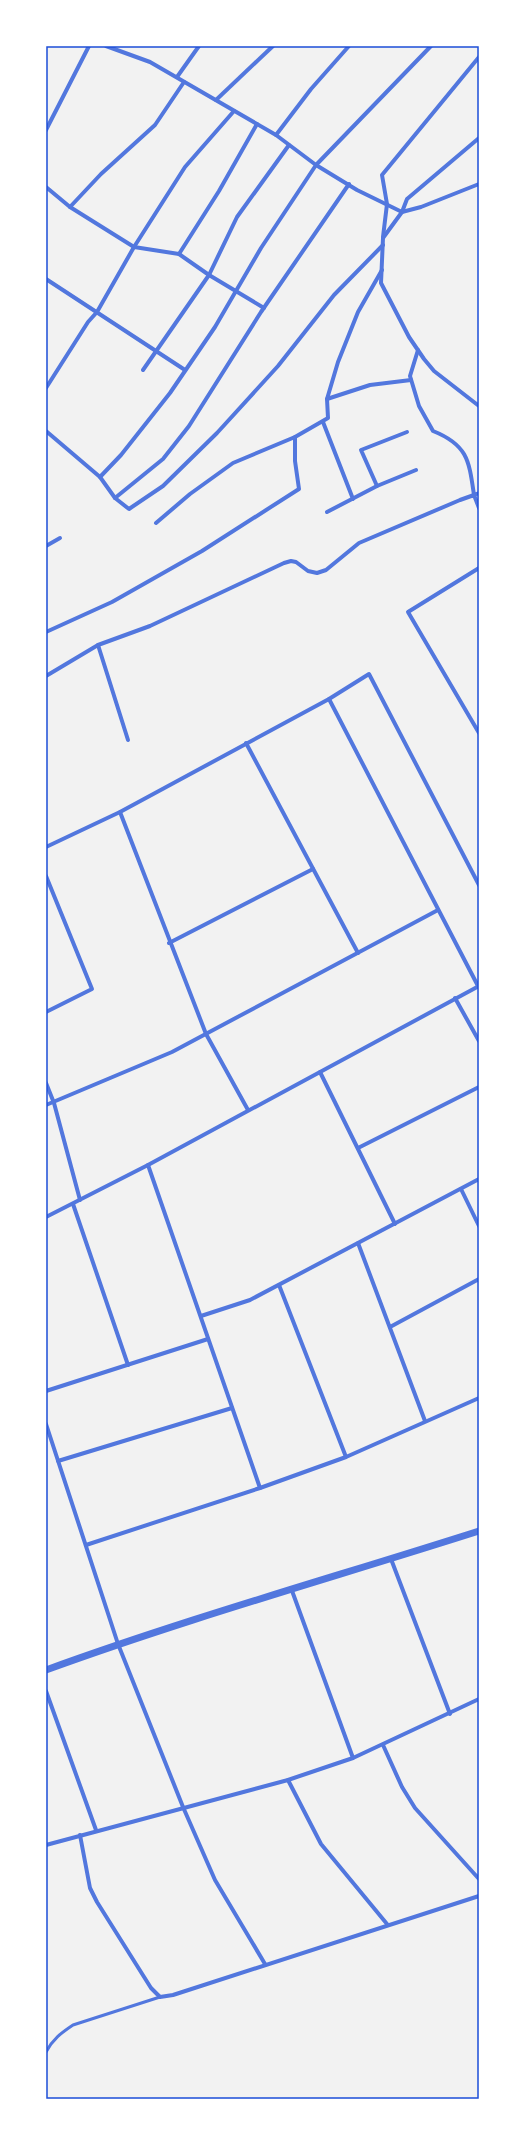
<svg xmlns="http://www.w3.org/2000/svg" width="525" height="2145" font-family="'DejaVu Sans',sans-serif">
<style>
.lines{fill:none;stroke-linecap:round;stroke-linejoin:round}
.service{stroke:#5277de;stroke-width:3}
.minor{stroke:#5277de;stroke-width:4}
.tertiary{stroke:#5277de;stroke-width:7}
.neatline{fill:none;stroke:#1d4ed8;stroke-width:1.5}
</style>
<rect width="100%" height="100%" fill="#f2f2f2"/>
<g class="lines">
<!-- service -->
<path class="service" d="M46,2052C53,2039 61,2033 73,2025L160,1997"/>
<!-- minor -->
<g class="minor">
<path d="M106,46L150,62L276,135L316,165L357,190L402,212L421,207L479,184"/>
<path d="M177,77L199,46"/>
<path d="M216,100L273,46"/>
<path d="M46,130L89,46"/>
<path d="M276,135L311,89L349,46"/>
<path d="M479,138L407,199L402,212L383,238L381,283L409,337L424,359L434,371L479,406"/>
<path d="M46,187L70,207L134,247L179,254L209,275L264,308"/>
<path d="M70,207L101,174L155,125L184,82"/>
<path d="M383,237L387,204L382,175L479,57"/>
<path d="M179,254L219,191L257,124"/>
<path d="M46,279L185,370"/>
<path d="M418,350L410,376L419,406L433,431C468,445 469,461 474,495L479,493"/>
<path d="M143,370L209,275L237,217L289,145"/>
<path d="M46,388L88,322L97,312L134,247L185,167L234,111"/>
<path d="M327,399L370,385L411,380"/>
<path d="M323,422L353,499"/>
<path d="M46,431L100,477L115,498L129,509L163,486L217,433L278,366L334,295L383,245"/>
<path d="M100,477L121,455L170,393L215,327L261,248L316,165L431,46"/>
<path d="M377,486L361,450L407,432"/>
<path d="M115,498L163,459L189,426L261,312L349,184"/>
<path d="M327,512L377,486L416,470"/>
<path d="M156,523L190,494L233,463L295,437"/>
<path d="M46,546L60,538"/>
<path d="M479,568L408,612L479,733"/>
<path d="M46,632L112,602L202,551L299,489L295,461V437L328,418L327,399L338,362L358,312L382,270"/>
<path d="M98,645L128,740"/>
<path d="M46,676L98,645L150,626L284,563L291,561L296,562L308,571L317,573L326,570L359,543L460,500L474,495L479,508"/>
<path d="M329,699L478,986"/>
<path d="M246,743L358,953"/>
<path d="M120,812L206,1034L248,1110"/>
<path d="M46,847L120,812L329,699L369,674L479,885"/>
<path d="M46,876L92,989L46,1012"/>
<path d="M169,943L313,869"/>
<path d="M455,998L479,1041"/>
<path d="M320,1072L395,1224"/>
<path d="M46,1083L54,1103L80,1200"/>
<path d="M46,1105L172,1052L438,910"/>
<path d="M358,1148L479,1087"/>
<path d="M148,1165L260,1488"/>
<path d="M461,1189L479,1226"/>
<path d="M73,1204L128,1365"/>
<path d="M46,1217L148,1165L479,986"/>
<path d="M358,1243L425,1421"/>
<path d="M279,1285L346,1457"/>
<path d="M201,1316L250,1300L479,1179"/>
<path d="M390,1327L479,1279"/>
<path d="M46,1391L208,1339"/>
<path d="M46,1424L118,1644L183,1807L215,1880L265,1964"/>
<path d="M58,1461L232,1408"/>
<path d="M86,1545L260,1488L346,1457L479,1398"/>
<path d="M391,1559L450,1714"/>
<path d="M291,1588L353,1758"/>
<path d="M46,1691L96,1830"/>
<path d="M383,1745L402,1787L415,1808L479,1879"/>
<path d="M288,1780L321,1844L387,1924"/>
<path d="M80,1835L90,1888L97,1902L151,1988L160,1997L173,1995L479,1896"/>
<path d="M46,1845L288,1780L353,1758L479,1699"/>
</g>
<!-- tertiary -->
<path class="tertiary" d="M46,1670C189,1618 335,1577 479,1531"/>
</g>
<!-- border -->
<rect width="525" height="2145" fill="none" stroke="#ffffff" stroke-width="94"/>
<rect x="47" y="47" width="431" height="2051" class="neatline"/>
</svg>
